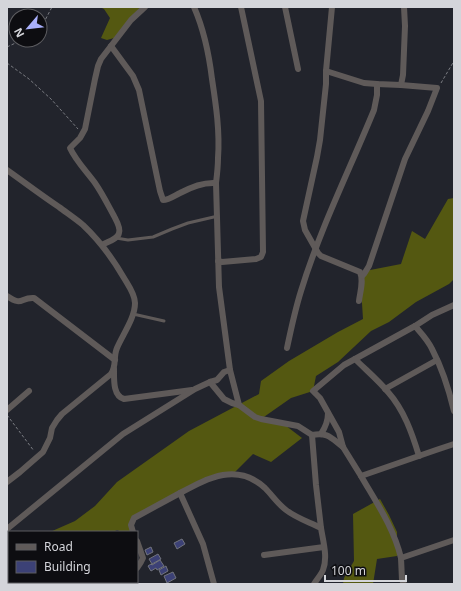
<svg xmlns="http://www.w3.org/2000/svg" width="461" height="591" font-family="'Noto Sans',sans-serif">
<style>
.forest{fill:#545811}
.building{fill:#3c4176;stroke:#71737d}
.lines{fill:none;stroke-linecap:round;stroke-linejoin:round}
.path{stroke:#7a7c82;stroke-width:1;stroke-dasharray:3 2;stroke-linecap:butt}
.service{stroke:#5f5a59;stroke-width:3}
.minor{stroke:#5f5a59;stroke-width:6}
</style>
<rect width="100%" height="100%" fill="#22242c"/>
<!-- forest -->
<g class="forest">
<path d="M100,7H141L114,38L107,40L101,38L110,18L104,9Z"/>
<path d="M454,198V279L449,284L416,302L389,322L371,331L338,362L316,376L313,391L291,398L261,419L281,422L302,438L271,462L253,454L233,474L214,477L134,518L133,532H122L117,530L113,532H50L75,521L95,506L117,482L189,431L259,394L261,381L289,361L338,332L363,319L360,272L401,264L412,231L425,239L448,199Z"/>
<path d="M380,499L389,515L397,532V556L377,559L373,584H343L344,578L354,561L353,514Z"/>
</g>
<!-- building -->
<g class="building">
<path d="M182,539L185,544L177,549L174,543Z"/>
<path d="M151,547L153,552L147,555L145,550Z"/>
<path d="M158,554L161,559L152,564L149,559Z"/>
<path d="M160,560L164,566L157,570L156,568L151,571L148,566L151,564L152,565Z"/>
<path d="M166,566L168,571L161,575L159,570Z"/>
<path d="M173,572L176,578L167,583L164,576Z"/>
</g>
<g class="lines">
<!-- path -->
<g class="path">
<path d="M40,27L42,26L52,7"/>
<path d="M7,47L22,40"/>
<path d="M7,63L29,79L51,99L78,129"/>
<path d="M441,83L454,61"/>
<path d="M7,415L34,451"/>
<path d="M7,577L9,576"/>
</g>
<!-- service -->
<g class="service">
<path d="M116,238L128,240L153,237L172,229L188,223L218,216"/>
<path d="M133,314L164,321"/>
</g>
<!-- minor -->
<g class="minor">
<path d="M194,7C204,30 209,54 212,79C216,105 220,132 218,158C218,167 217,175 216,183"/>
<path d="M285,7L298,69"/>
<path d="M332,7L326,71V84L320,140L317,157L303,221L305,230L318,253L321,256L360,272C364,281 360,292 359,301"/>
<path d="M111,46L133,76L139,90L156,172L160,191L163,200C169,200 174,196 180,193C191,187 203,182 216,183L219,287L230,370L239,405"/>
<path d="M326,71L364,83L377,84L401,85L437,88L428,111L405,159L369,266L364,274L362,276"/>
<path d="M401,85L403,75L405,26L404,7"/>
<path d="M7,170C24,182 41,195 59,207C67,213 76,219 83,225C100,241 113,259 124,278C128,285 135,294 135,303C135,318 123,334 117,348C113,357 117,365 111,374L62,414L57,420L52,428L50,438L43,452L20,472L7,482"/>
<path d="M102,245C107,242 118,239 119,233C121,228 116,220 114,216C108,205 102,193 95,183C87,172 76,161 70,148L80,138L85,129L95,79L98,66L101,59L131,20L145,7"/>
<path d="M218,261L222,262L256,259L261,257L263,252L261,101L241,7"/>
<path d="M7,296C23,307 20,297 34,298L115,360"/>
<path d="M415,326L432,315L454,305"/>
<path d="M287,348C291,329 295,310 301,291C320,229 349,171 374,110L377,95V84"/>
<path d="M355,359L415,326C421,333 428,340 432,349C442,368 449,390 454,411"/>
<path d="M114,369C114,380 113,396 124,399L192,390"/>
<path d="M210,382L224,399L232,403L239,405L255,417L261,419L298,426L312,435C328,432 331,438 343,447"/>
<path d="M385,389L437,360"/>
<path d="M7,410L29,391"/>
<path d="M321,434C325,428 328,421 328,413"/>
<path d="M312,435L316,485L321,528"/>
<path d="M361,476L343,447L339,432L320,398L313,391L344,365L355,359C366,370 378,380 388,392C404,410 412,433 419,456"/>
<path d="M7,529L123,434L195,389L210,382L217,380L224,372L230,370"/>
<path d="M133,532L131,525L134,518L180,493"/>
<path d="M137,541L143,558L141,562L137,568"/>
<path d="M264,555L324,547"/>
<path d="M401,558C394,528 376,502 361,476L436,450L454,444"/>
<path d="M122,584L124,582"/>
<path d="M214,584L203,544L180,493C208,478 237,462 265,488C272,495 277,503 286,510C296,518 309,522 321,528C323,541 328,557 323,570C321,575 317,579 314,584"/>
<path d="M404,584L402,580L401,558L454,540"/>
</g>
</g>
<!-- border -->
<rect width="461" height="591" fill="none" stroke="#d4d5da" stroke-width="16"/>
<!-- legend -->
<rect x="8" y="531" width="130" height="52" fill="#0d0d11" stroke="#5d5d61"/>
<rect x="16" y="544" width="20" height="6" fill="#5f5a59" stroke="#5d5d61"/>
<text x="44" y="551" font-size="12" fill="#d4d5da">Road</text>
<rect x="16" y="561" width="20" height="12" fill="#3c4176" stroke="#5d5d61"/>
<text x="44" y="571" font-size="12" fill="#d4d5da">Building</text>
<!-- north arrow -->
<g transform="translate(28 28) rotate(242)"><circle r="19" fill="#0d0d11" stroke="#5d5d61"/>
<path d="M0-3L7 15L0 10L-7 15Z" fill="#a9b0fc"/>
<text y="-6" font-size="11" font-weight="bold" text-anchor="middle" fill="#d4d5da">N</text>
</g>
<!-- scale -->
<path d="M325 575v6h81v-6" fill="none" stroke="#d4d5da" stroke-width="2"/>
<text x="331" y="575" font-size="12" fill="#d4d5da" stroke="#0d0d11" stroke-width="3" paint-order="stroke">100 m</text>
</svg>
